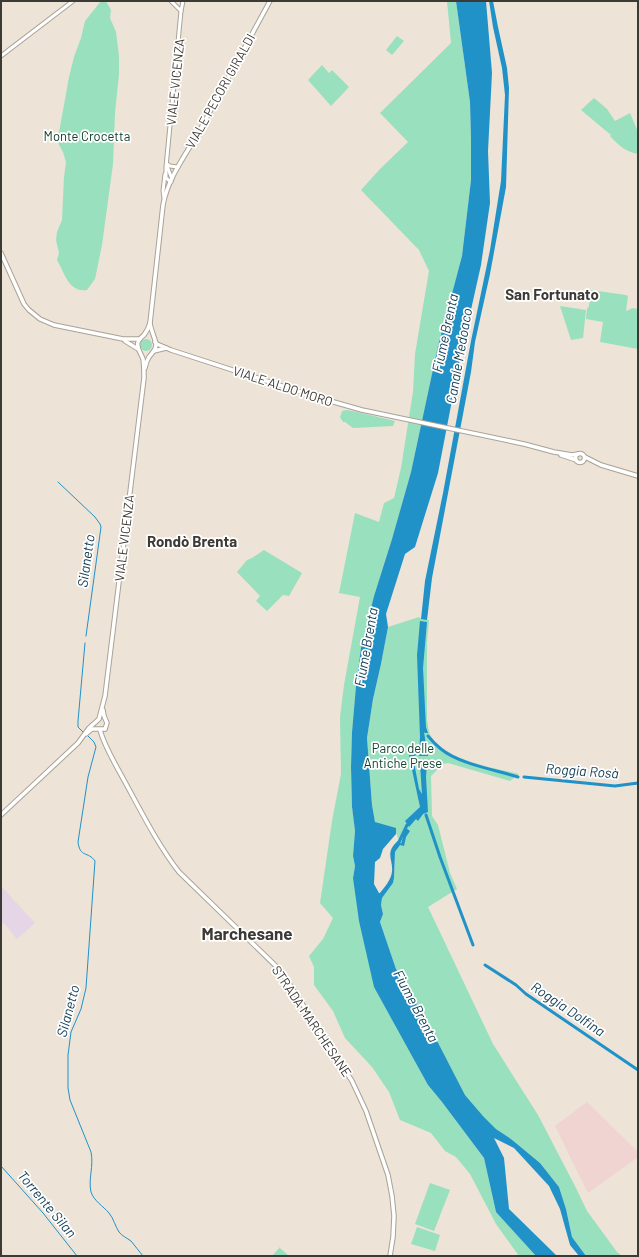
<svg xmlns="http://www.w3.org/2000/svg" width="639" height="1257" font-family="Barlow,sans-serif">
<style>
.commercial{fill:#e6d5e6}
.industrial{fill:#efd4d1}
.green{fill:#99e0be}
.water{fill:#2092c8}
.lines{fill:none;stroke-linecap:round;stroke-linejoin:round}
.stream{stroke:#2092c8;stroke-width:1}
.canal{stroke:#2092c8;stroke-width:3}
.tertiary-casing{stroke:#aaa296;stroke-width:5}
.secondary-casing{stroke:#aaa296;stroke-width:5.5}
.tertiary{stroke:#fff;stroke-width:3}
.secondary{stroke:#fff;stroke-width:3.5}
.labels{text-anchor:middle;stroke-width:3.5;stroke-linejoin:round;paint-order:stroke}
.street-label{font-size:13px;fill:#3d3934;stroke:#fff}
.park-label{font-size:13px;fill:#12422e;stroke:#fff}
.water-label{font-size:14px;font-style:italic;fill:#113d54;stroke:#fff}
.quarter-label{font-size:15px;font-weight:bold;fill:#3d3934;stroke:#fff}
.district-label{font-size:17px;font-weight:bold;fill:#3d3934;stroke:#fff}
</style>
<rect width="100%" height="100%" fill="#ede3d7"/>
<!-- commercial -->
<path class="commercial" d="M1,886L35,923L17,939L4,923L1,925Z"/>
<!-- industrial -->
<path class="industrial" d="M587,1102L638,1152V1157L588,1193L555,1126Z"/>
<!-- green -->
<g class="green">
<path d="M101,1H106L111,10L110,18L116,32L119,56V74L115,113L113,164L102,245L95,279L87,290C68,293 64,271 57,260L59,253L56,240L57,232L62,220L64,177L66,162L63,152L59,145L58,138L69,77L74,57L81,38L85,21Z"/>
<path d="M447,1H456L470,102L471,139V180L462,256L438,346L411,472L392,539L374,596L361,648L356,686L352,732L351,767L352,807L355,831L353,856L355,866L353,878L404,1040L428,1085L442,1102L484,1158L496,1212L536,1256H519L496,1224L470,1174L456,1157L445,1151L431,1133L400,1120L389,1092L372,1067L345,1038L333,1011L314,985V967L309,956L323,939L333,918L320,903L332,821L341,774L340,717L344,685L360,597L339,593L355,513L379,522L384,503L394,498L401,468L413,392L415,354L429,271L419,250L361,190L380,169L408,142L380,113L451,43Z"/>
<path d="M397,36L404,41L392,55L386,50Z"/>
<path d="M322,65L329,73L332,70L349,87L331,106L308,80Z"/>
<path d="M594,98L607,109L615,121L630,113L638,132V154C626,152 618,145 610,136L611,135L581,110Z"/>
<path d="M591,290L626,295L628,296L626,311L631,309L632,308L638,309V349L600,342L603,322L586,319L587,309L589,306Z"/>
<path d="M560,306L586,310L583,338L571,340Z"/>
<circle cx="146" cy="345" r="6"/>
<path d="M346,410L353,411L395,421L393,426L353,428L345,422H343L340,417L342,411Z"/>
<path d="M264,550L302,573L289,596L283,595L267,611L256,601L260,596L237,572L247,560L252,558Z"/>
<path d="M419,617L420,618L429,620L427,642V720C428,724 428,728 429,732C438,759 494,768 519,774L510,781L448,763L443,764L431,776L432,816L438,825L450,873L457,889L428,907L493,1044L538,1115L575,1186L587,1211L617,1252L622,1256H586L572,1237L566,1209L559,1187L540,1163L511,1139L496,1129L483,1116L465,1095L432,1031L396,969L380,922L383,914L381,905L382,898L393,883L394,878L395,852L400,844C399,838 396,835 395,828L375,823L372,805L367,738L373,699L381,664L388,627Z"/>
<path d="M430,1183L450,1190L434,1231L415,1224Z"/>
<path d="M417,1227L440,1235L435,1251L411,1244Z"/>
<path d="M280,1247V1248L289,1256H272Z"/>
</g>
<!-- water -->
<g class="water">
<path d="M456,1H486L492,73L488,151L490,203L481,265L460,359L438,473L415,547L405,554L386,614L388,627L381,664L373,699L367,738L372,805L375,822L396,828V834L383,849L380,858L375,862L374,884L379,893H380C384,888 389,882 391,876C396,861 382,854 399,840L401,844L403,837L402,833L406,828L410,831L406,837L404,846L400,845L395,852L394,878L393,883L382,898L381,905L383,914L380,922L396,969L432,1031L465,1095L483,1116L496,1129L511,1139L540,1163L559,1187L566,1209L572,1237L586,1256H579L570,1245L560,1209L549,1186L514,1148L494,1138L504,1158L509,1209L557,1256H536L496,1212L484,1158L442,1102L428,1085L374,987L359,921L353,878L355,866L353,856L355,831L352,807L351,767L352,732L356,686L361,648L374,596L392,539L411,472L438,346L462,256L471,180V139L470,102Z"/>
<path d="M489,1H493L498,27L507,68L509,88L506,187L490,274L475,342L471,372L432,578L427,620L421,619L425,581L443,493L471,341L490,250L501,181L505,95L502,68L493,27Z"/>
<path d="M420,621L427,622L423,668L426,727L428,733H425L424,732L428,756H419L420,737L417,655Z"/>
<path d="M416,750V755L413,757L419,789L422,794L420,764L427,763L426,777L428,812L423,814L418,821L416,819L409,827L405,821L420,807L408,751Z"/>
</g>
<g class="lines">
<!-- stream -->
<g class="stream">
<path d="M58,482L95,517L100,524L101,527L86,636"/>
<path d="M83,732L78,727V721L85,643"/>
<path d="M88,736L94,742L96,747L88,777L78,842C80,858 88,851 95,861L86,988L81,1009L71,1032L68,1055V1088L70,1100L91,1152C94,1167 88,1178 91,1192C94,1201 103,1206 109,1213C114,1219 115,1226 119,1232C122,1236 127,1238 131,1241C135,1246 139,1251 143,1256"/>
<path d="M1,1166L43,1213L77,1256"/>
</g>
<!-- canal -->
<g class="canal">
<path d="M428,736C432,741 436,745 441,749C459,764 496,770 518,777"/>
<path d="M524,777L615,786L638,783"/>
<path d="M426,815L440,857L473,945"/>
<path d="M398,844L407,825L410,823"/>
<path d="M485,965L516,985L526,994L638,1070"/>
</g>
<!-- tertiary casing -->
<g class="tertiary-casing">
<g id="tertiary">
<path d="M171,1L181,11"/>
<path d="M1,56L73,1"/>
<path d="M167,164L170,166L178,167"/>
<path d="M167,166L172,179"/>
<path d="M171,182L166,178V167L181,11L183,1"/>
<path d="M164,198L163,191L165,174"/>
</g>
</g>
<!-- secondary casing -->
<g class="secondary-casing">
<g id="secondary">
<path d="M1,253L24,304L29,310L40,319L54,325L123,339H140"/>
<path d="M125,341L138,349"/>
<path d="M155,342L157,344L171,350L316,397L362,410L524,444L554,452L572,455L578,454"/>
<path d="M154,351L166,348"/>
<path d="M145,368C146,365 146,362 148,359C150,354 156,351 156,345C156,340 151,331 150,323L163,205C168,177 187,153 201,128C224,86 247,43 270,1"/>
<circle cx="580" cy="458" r="4.5"/>
<path d="M561,455L576,460"/>
<path d="M585,457L601,465L638,476"/>
<path d="M103,710L104,716L107,723L105,729"/>
<path d="M100,730C105,748 116,765 125,782C142,813 158,845 179,872L281,971L352,1081L366,1111L388,1175L392,1196L394,1216L393,1237L390,1256"/>
<path d="M86,734L92,729H105"/>
<path d="M1,815L78,743L89,728L99,719L105,696L144,378C144,372 144,366 143,359C141,353 136,348 138,342C139,338 142,337 144,335C147,331 149,327 150,323"/>
</g>
</g>
<!-- tertiary -->
<use href="#tertiary" class="tertiary"/>
<!-- secondary -->
<use href="#secondary" class="secondary"/>
</g>
<g class="labels">
<!-- street labels -->
<g class="street-label">
<text transform="translate(175 82) rotate(-84)" y="5">VIALE VICENZA</text>
<text transform="translate(220 91) rotate(-61)" y="5">VIALE PECORI GIRALDI</text>
<text transform="translate(283 386) rotate(18)" y="5">VIALE ALDO MORO</text>
<text transform="translate(124 538) rotate(-83)" y="5">VIALE VICENZA</text>
<text transform="translate(312 1021) rotate(56)" y="5">STRADA MARCHESANE</text>
</g>
<!-- park labels -->
<g class="park-label">
<text x="87" y="141">Monte Crocetta</text>
<text x="403" y="753">Parco delle<tspan x="403" dy="15">Antiche Prese</tspan></text>
</g>
<!-- water labels -->
<g class="water-label">
<text transform="translate(445 333) rotate(-78)" y="5">Fiume Brenta</text>
<text transform="translate(459 356) rotate(-80)" y="5">Canale Medoaco</text>
<text transform="translate(86 561) rotate(-82)" y="5">Silanetto</text>
<text transform="translate(366 647) rotate(-80)" y="5">Fiume Brenta</text>
<text transform="translate(582 771) rotate(4)" y="5">Roggia Rosà</text>
<text transform="translate(416 1006) rotate(62)" y="5">Fiume Brenta</text>
<text transform="translate(568 1009) rotate(34)" y="5">Roggia Dolfina</text>
<text transform="translate(68 1011) rotate(-75)" y="5">Silanetto</text>
<text transform="translate(47 1204) rotate(50)" y="5">Torrente Silan</text>
</g>
<!-- quarter labels -->
<g class="quarter-label">
<text x="552" y="300">San Fortunato</text>
<text x="192" y="547">Rondò Brenta</text>
</g>
<!-- district labels -->
<g class="district-label">
<text x="247" y="940">Marchesane</text>
</g>
</g>
<!-- border -->
<rect width="639" height="1257" fill="none" stroke="#3d3934" stroke-width="4"/>
</svg>
